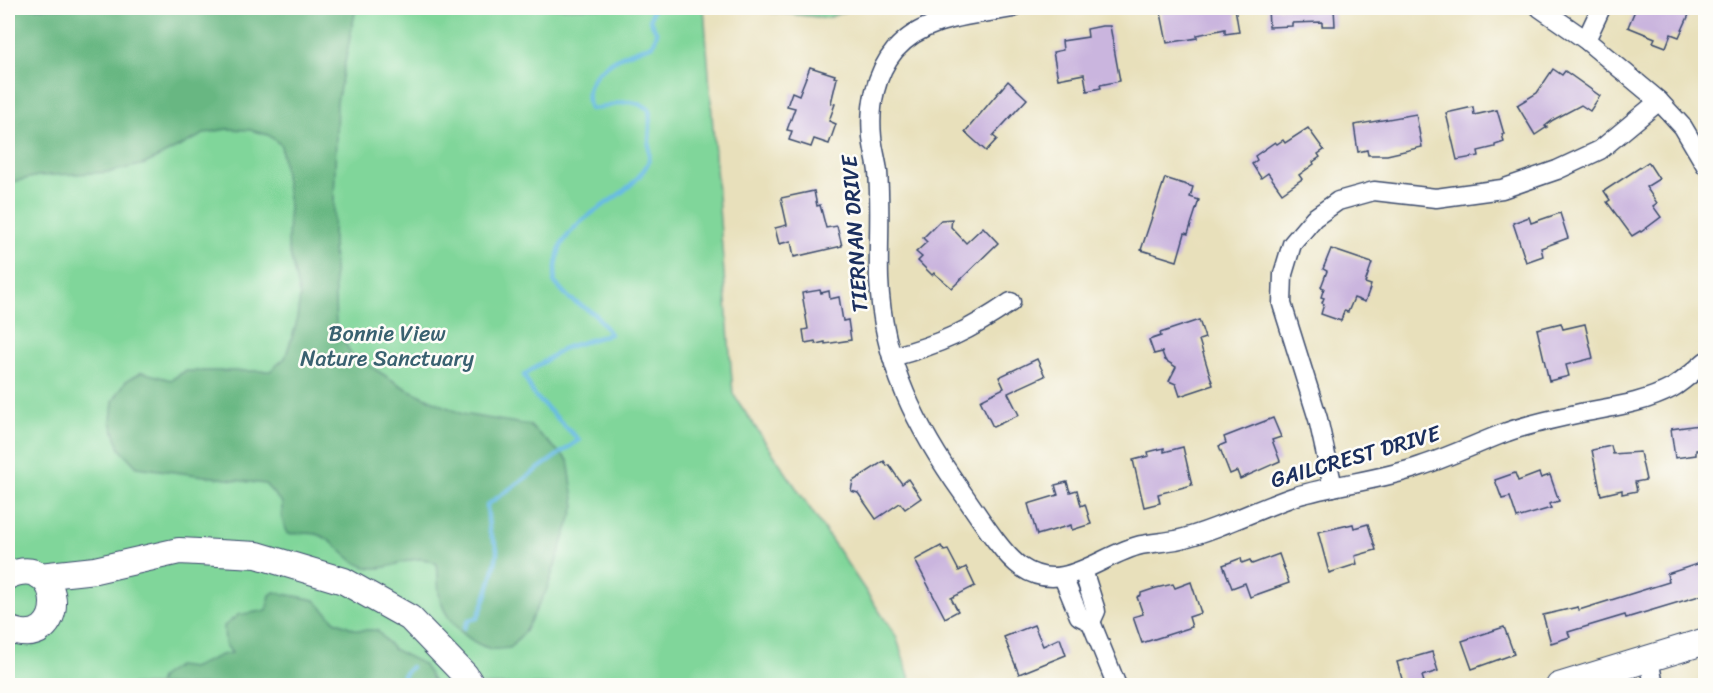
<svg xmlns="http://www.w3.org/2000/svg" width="1713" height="693" font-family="Sriracha,sans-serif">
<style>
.green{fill:#80d69a;stroke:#4e827c;stroke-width:1.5}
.forest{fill:#68b782;stroke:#427370;stroke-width:1.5}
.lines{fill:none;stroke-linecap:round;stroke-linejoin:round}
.stream{stroke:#68bbe4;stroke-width:4.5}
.building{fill:#cab5de}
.street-casing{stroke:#3a4a6c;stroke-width:21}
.secondary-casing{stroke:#3a4a6c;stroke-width:28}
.street{stroke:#fff;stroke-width:18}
.secondary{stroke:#fff;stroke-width:26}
.labels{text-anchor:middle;stroke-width:5;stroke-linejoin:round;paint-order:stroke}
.street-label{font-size:22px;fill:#1b2f5e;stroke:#fdfcf7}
.park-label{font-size:22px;fill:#396170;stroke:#fdfcf7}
</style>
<rect width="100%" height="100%" fill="#fdfcf7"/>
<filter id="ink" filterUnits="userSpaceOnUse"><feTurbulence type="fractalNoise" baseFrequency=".0167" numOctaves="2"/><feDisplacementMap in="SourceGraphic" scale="12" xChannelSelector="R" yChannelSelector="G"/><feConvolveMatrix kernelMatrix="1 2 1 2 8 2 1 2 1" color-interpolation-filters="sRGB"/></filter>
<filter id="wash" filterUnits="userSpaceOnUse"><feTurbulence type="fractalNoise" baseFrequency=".008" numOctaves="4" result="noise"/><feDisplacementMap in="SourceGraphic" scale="24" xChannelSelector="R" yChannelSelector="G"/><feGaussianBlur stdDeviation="1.35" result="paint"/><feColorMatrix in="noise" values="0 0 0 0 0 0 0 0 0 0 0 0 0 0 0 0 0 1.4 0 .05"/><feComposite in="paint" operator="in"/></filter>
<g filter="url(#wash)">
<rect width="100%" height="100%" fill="#e8e0bb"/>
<!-- green -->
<g class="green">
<path d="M8,8H704L733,394L896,636L912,685H8Z"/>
<path d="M730,8H853L828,18Z"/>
</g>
<!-- forest -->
<g class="forest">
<path d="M8,8H356L337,102L333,239L336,328L352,355L405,388L462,414L529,425L568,460L575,506L547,589L525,631L510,648C504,648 497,650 491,649C469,643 448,623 441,602C437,591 439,576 437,564C411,549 396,573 366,567C346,562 336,539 316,534C307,532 297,534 288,534L282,519V503L265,484L137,467L120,449L111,422L113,401L126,381L142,372L171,380L185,371H270L285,358L296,325L300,297L288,246L289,206L281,145L268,135L250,130L227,129L206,133L145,164L110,172L38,176L8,183Z"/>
<path d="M274,592L315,600L335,621L357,630H377L393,649L423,664L436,685H158L160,678L177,666L192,668L221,655L232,653L225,644L224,626L238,615L267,610L270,595Z"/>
</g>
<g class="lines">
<!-- stream -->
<g class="stream">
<path d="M464,628L469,620L477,618C484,606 497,564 497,550C497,544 492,539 490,533C488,524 488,514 487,505L579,440L534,395L524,375L564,348L610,334L596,315L569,298L554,282C556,271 556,256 561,246C581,208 628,201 648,163C651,157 648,148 649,141C650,128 651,121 649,109C625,94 614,108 590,109C576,72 624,53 653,45L657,33L650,20L653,8"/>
<path d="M408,686L403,675L411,667"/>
</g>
</g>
<g id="blocks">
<!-- building -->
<g class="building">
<path d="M1160,8H1235L1239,32L1225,34V29L1197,35V38L1167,43Z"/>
<path d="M1268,8H1334L1335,26H1322V22L1292,23V26L1269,27Z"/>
<path d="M1636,8H1692L1679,37L1671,34L1666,47L1653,42L1655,38L1628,27Z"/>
<path d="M1102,26H1110L1120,81L1100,85L1101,88L1087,91L1084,74L1058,79L1053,52L1063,50L1062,41L1088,37L1087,29Z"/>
<path d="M810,67L835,75L834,77L837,78L831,103L835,104L829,121L836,124L829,144L814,139L811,147L789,140L792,131L787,130L795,108L787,106L792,92L799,95Z"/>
<path d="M1553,69L1562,75L1565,71L1600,96L1590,111L1581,105L1553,120L1545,126L1547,127L1535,135L1517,105L1537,93Z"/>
<path d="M1008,81L1027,99L993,136L997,139L986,151L965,132Z"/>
<path d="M1473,107L1474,115L1497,110L1504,134H1502L1504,142L1495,145V147L1478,151L1479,156L1457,160L1446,113Z"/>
<path d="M1416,114L1422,147L1387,155H1368L1367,150L1358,152L1354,125Z"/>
<path d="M1308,128L1324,150L1318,154L1320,157L1313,162L1314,164L1299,175L1302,179L1282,193L1268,173L1261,178L1252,164L1257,160L1255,156L1275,142L1277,144L1283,140L1285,143Z"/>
<path d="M1648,162L1659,179L1646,187L1657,203L1653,206L1661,217L1641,232L1640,231L1632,236L1607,202L1610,200L1604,191Z"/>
<path d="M1165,178L1193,187L1190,197L1199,200L1188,234L1185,233L1177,261L1141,250Z"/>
<path d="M814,191L817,206L820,205L826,228L837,226L842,246L794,257L791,241L779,244L775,228L787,225L781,198Z"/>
<path d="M1560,213L1568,238L1541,248L1543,256L1526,262L1513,223L1529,217L1531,223Z"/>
<path d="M952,219L951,227L966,243L983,227L998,243L952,288L934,273L932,275L918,261L922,257L916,252L927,242L923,238L941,220Z"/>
<path d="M1331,249L1372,263L1365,283L1371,285L1365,302L1354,298L1348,312L1344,311L1341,321L1321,314L1324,304L1322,303L1324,298L1321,297L1324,288L1321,287L1327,271L1323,269Z"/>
<path d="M820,290L821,293L829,291L830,299L839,297L843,321L848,320L851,340L825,344V342L816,344L815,341L805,343L803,330L808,329L802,293Z"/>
<path d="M1199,320L1205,338L1199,340L1213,385L1180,396L1176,384L1169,381L1176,367L1165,360L1162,352L1154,354L1149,340L1161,336L1160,333Z"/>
<path d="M1561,323L1563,329L1585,324L1593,358L1566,365L1569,376L1549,381L1537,329Z"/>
<path d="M1037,359L1045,376L1008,393L1019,415L993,427L980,400L1004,388L999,377Z"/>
<path d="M1273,418L1281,437L1272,440L1280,461L1240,479L1237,471L1230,474L1219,446L1226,443L1224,437Z"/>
<path d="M1706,424V449L1696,450V455L1675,458L1671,429Z"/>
<path d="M1611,446L1613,454L1640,452L1646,480L1635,482L1637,491L1622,494V490L1601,495L1592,450Z"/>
<path d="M1183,447L1192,485L1158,494L1160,503L1144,507L1133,460L1149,456L1148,452L1164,448V452Z"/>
<path d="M884,461L887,466L889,465L902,484L908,479L921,498L905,509L900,503L876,519L858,493L851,491L853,481Z"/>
<path d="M1515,473L1518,481L1539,473L1541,478L1550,475L1559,501L1549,504L1551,508L1517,518L1510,497L1502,499L1495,480Z"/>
<path d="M1067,482L1070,492L1077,490L1081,506L1085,504L1091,524L1072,530L1071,525L1037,535L1028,504L1058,495L1055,485Z"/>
<path d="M1353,524L1354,528L1368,524L1376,550L1355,556L1357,564L1329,573L1318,532Z"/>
<path d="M941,546L944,551L948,550L959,571L966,567L975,586L951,598L958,611L945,618L915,560Z"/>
<path d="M1279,554L1289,583L1250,597L1245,583L1232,588L1223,565L1241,558L1242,563L1250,560L1252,564Z"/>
<path d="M1706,561V594L1626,618L1625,615L1568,632L1570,637L1551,643L1543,615L1578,607L1579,610L1669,582L1667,574Z"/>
<path d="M1191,582L1201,613L1189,617L1192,627L1142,643L1133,617L1143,614L1137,597L1141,595V593L1156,588L1173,584L1175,588Z"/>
<path d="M1034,625L1043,646L1060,638L1066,655L1019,674L1004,637Z"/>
<path d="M1504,627L1514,654L1472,669L1462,641Z"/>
<path d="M1432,652L1438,671L1422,676L1424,682L1414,686H1404L1397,662Z"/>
</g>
</g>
</g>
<g filter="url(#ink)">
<use href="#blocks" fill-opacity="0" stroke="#3a4a6c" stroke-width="1.5"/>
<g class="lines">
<!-- street casing -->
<g class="street-casing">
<g id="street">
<path d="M1013,8C972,16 925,16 895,50C875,74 869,107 872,137C873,149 877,161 878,172C881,208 878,244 879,279C882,362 917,429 964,495C978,515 1002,554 1021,567C1063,596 1101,554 1141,545C1152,543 1164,542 1176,540C1190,537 1204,532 1217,527C1244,517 1269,505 1296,496C1337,484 1381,480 1421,466C1451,456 1478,443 1507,432C1530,424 1553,419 1576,414C1610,407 1642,404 1672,388C1684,381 1695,370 1706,361"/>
<path d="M1540,8L1586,40L1659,101L1683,127L1706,166"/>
<path d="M1586,40L1601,8"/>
<path d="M892,357C941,344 969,331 1011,302"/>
<path d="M1333,487L1318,419L1282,304L1283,274L1292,244L1314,218L1338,201L1374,191L1436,198L1502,189L1557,170L1600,150L1659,101"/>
<path d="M1083,570L1096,611L1091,622"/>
<path d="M1063,577L1079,616L1091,622L1117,686"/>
<path d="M1649,659L1654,686"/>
</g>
</g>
<!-- secondary casing -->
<g class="secondary-casing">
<g id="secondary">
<path d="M8,576C66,549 70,655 8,629"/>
<path d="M40,576L95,570L179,551L257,555L344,581L410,618L465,675L472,686"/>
<path d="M1559,686L1706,641"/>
</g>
</g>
<!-- street -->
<use href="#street" class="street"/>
<!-- secondary -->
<use href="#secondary" class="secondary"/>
</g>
</g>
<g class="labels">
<!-- street labels -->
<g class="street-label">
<text transform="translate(854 234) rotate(-94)" y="8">TIERNAN DRIVE</text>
<text transform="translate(1355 456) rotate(-16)" y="8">GAILCREST DRIVE</text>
</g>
<!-- park labels -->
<g class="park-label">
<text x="387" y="341">Bonnie View<tspan x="387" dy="25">Nature Sanctuary</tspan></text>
</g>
</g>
<!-- margin -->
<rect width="1713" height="693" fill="none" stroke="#fdfcf7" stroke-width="30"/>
</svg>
